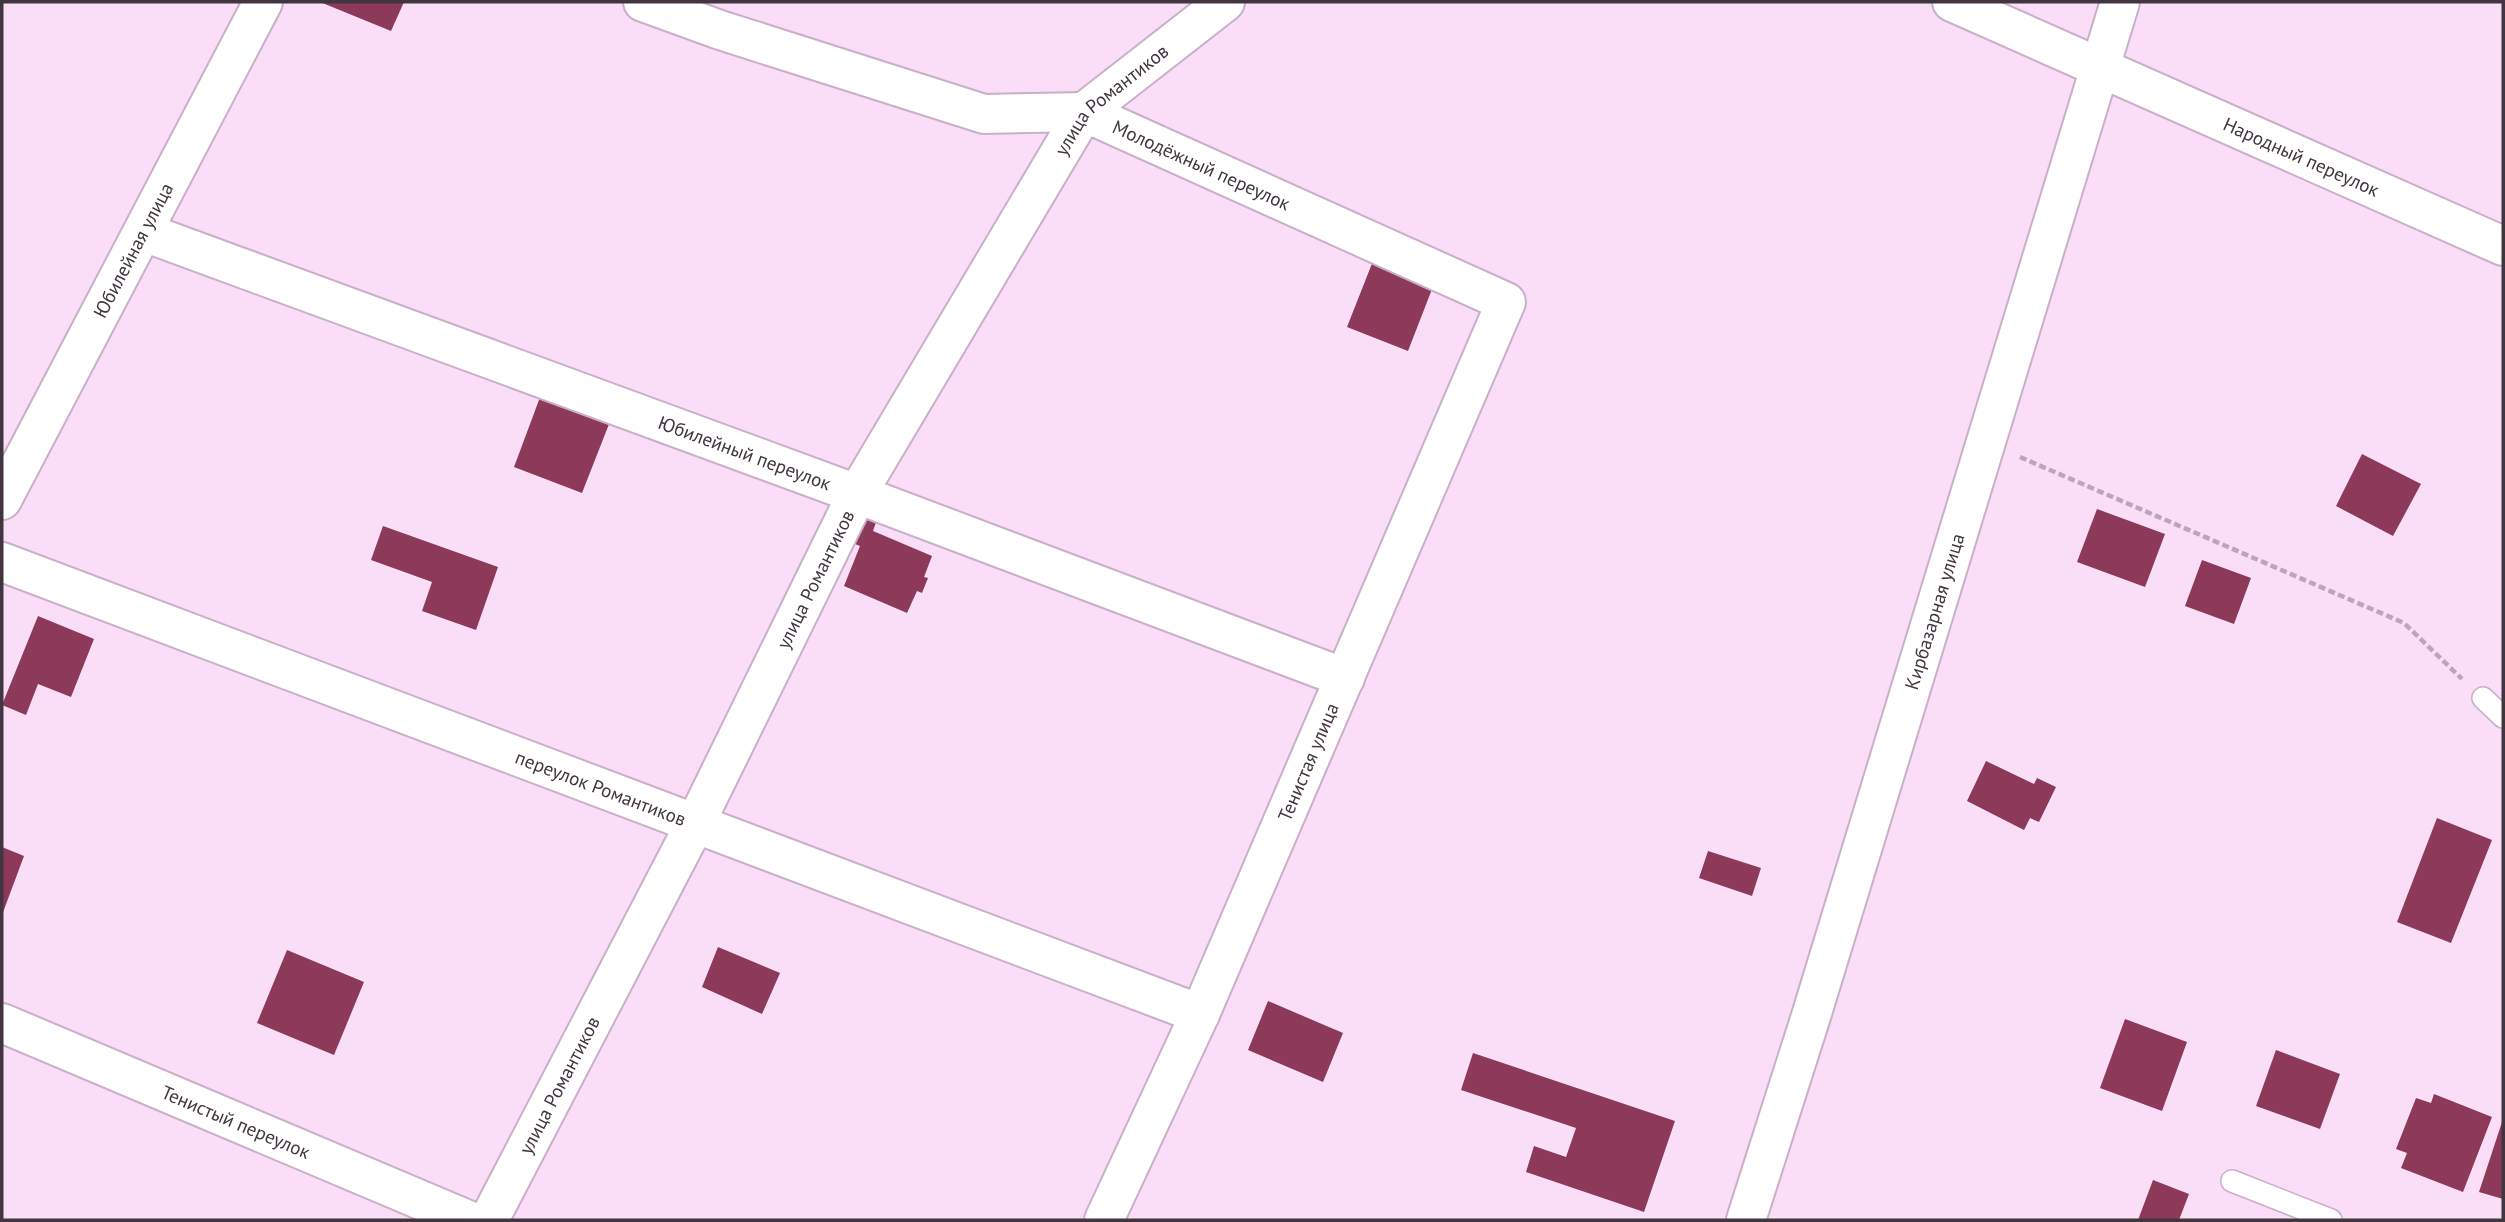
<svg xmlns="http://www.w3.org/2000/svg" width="2505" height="1222" font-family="'PT Sans',sans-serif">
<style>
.building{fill:#8d3959}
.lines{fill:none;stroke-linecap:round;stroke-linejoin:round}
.service-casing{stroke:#caafc8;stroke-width:24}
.minor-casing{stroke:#caafc8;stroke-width:42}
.tertiary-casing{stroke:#caafc8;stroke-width:42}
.path{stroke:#bba5b9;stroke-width:4.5;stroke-dasharray:7 3.5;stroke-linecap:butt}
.service{stroke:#fff;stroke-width:21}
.minor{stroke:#fff;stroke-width:38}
.tertiary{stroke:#fff;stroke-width:38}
.labels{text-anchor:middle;stroke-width:7;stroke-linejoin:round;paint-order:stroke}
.street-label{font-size:19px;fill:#413640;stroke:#fff}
</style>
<rect width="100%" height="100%" fill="#fadef8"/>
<!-- building -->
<g class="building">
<path d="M320,2H404L391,31Z"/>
<path d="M1373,261L1434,284L1408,351L1347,327Z"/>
<path d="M542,392L611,419L582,493L514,467Z"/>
<path d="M2362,454L2421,484L2393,536L2336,506Z"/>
<path d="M856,501L880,511L873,531L932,556L924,577L928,578L922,593L917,591L907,613L844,586L860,546L840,538Z"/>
<path d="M2097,509L2165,534L2145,587L2077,562Z"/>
<path d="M383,526L498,567L476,630L422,611L432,582L371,560Z"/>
<path d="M2202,560L2251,578L2234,624L2185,606Z"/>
<path d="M38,616L94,639L71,697L38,684L26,715L2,705Z"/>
<path d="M1986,761L2034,784L2037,778L2056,787L2039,822L2030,818L2024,830L1967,801Z"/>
<path d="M2437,818L2492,840L2451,943L2397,922Z"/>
<path d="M2,847L24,856L2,915Z"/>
<path d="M1708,851L1761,868L1752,896L1699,878Z"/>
<path d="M718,947L780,973L762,1014L702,987Z"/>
<path d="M287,950L364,982L334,1055L257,1023Z"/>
<path d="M1268,1001L1343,1033L1323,1082L1248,1050Z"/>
<path d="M2125,1019L2187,1042L2162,1111L2100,1088Z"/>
<path d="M2276,1050L2340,1074L2320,1129L2256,1106Z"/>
<path d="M1473,1053L1675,1121L1644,1212L1526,1172L1534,1146L1566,1157L1576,1128L1461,1090Z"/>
<path d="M2434,1094L2492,1117L2463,1192L2401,1168L2407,1153L2396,1149L2416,1098L2431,1103Z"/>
<path d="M2503,1119V1199L2479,1192Z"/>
<path d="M2153,1180L2189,1194L2179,1220H2138Z"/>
</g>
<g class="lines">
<!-- service casing -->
<g class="service-casing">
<g id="service">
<path d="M2483,698L2503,717"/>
<path d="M2232,1181L2331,1220"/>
</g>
</g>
<!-- minor casing -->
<g class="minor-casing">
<g id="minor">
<path id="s1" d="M643,2L720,30L984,114L1084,112L1506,302L1200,1014L1104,1220"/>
<path id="s2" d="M1952,2L2503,246"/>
<path id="s3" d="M144,232L857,494L1345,678"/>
<path id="s4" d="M2,500L263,2"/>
<path id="s5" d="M2,562L1200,1014"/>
<path id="s6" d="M2,1023L468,1220"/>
<path id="s7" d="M489,1220L695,824L857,494L1084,112L1225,2"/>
</g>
</g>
<!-- tertiary casing -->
<g class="tertiary-casing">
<g id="tertiary">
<path id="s8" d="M1746,1220L1812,1013L2120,2"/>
</g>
</g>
<!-- path -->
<path class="path" d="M2020,457L2404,623L2462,679"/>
<!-- service -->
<use href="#service" class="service"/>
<!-- minor -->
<use href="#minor" class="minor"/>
<!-- tertiary -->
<use href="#tertiary" class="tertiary"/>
</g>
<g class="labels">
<!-- street labels -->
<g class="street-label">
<text dy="7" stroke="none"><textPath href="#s7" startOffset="1286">улица Романтиков</textPath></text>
<text dy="7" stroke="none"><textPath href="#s2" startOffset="382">Народный переулок</textPath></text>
<text dy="7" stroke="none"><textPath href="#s1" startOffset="588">Молодёжный переулок</textPath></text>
<text dy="7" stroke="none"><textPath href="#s4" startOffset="282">Юбилейная улица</textPath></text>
<text dy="7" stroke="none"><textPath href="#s3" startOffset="640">Юбилейный переулок</textPath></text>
<text dy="7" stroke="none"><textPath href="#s7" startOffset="719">улица Романтиков</textPath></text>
<text dy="7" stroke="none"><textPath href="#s8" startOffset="637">Кирбазарная улица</textPath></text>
<text transform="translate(1308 762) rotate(-67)" y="7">Тенистая улица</text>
<text dy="7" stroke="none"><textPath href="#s5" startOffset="640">переулок Романтиков</textPath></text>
<text dy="7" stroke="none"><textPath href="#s7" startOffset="152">улица Романтиков</textPath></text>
<text dy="7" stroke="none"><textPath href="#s6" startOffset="254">Тенистый переулок</textPath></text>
</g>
</g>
<!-- border -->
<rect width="2505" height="1222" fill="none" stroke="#413640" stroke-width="7"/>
</svg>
